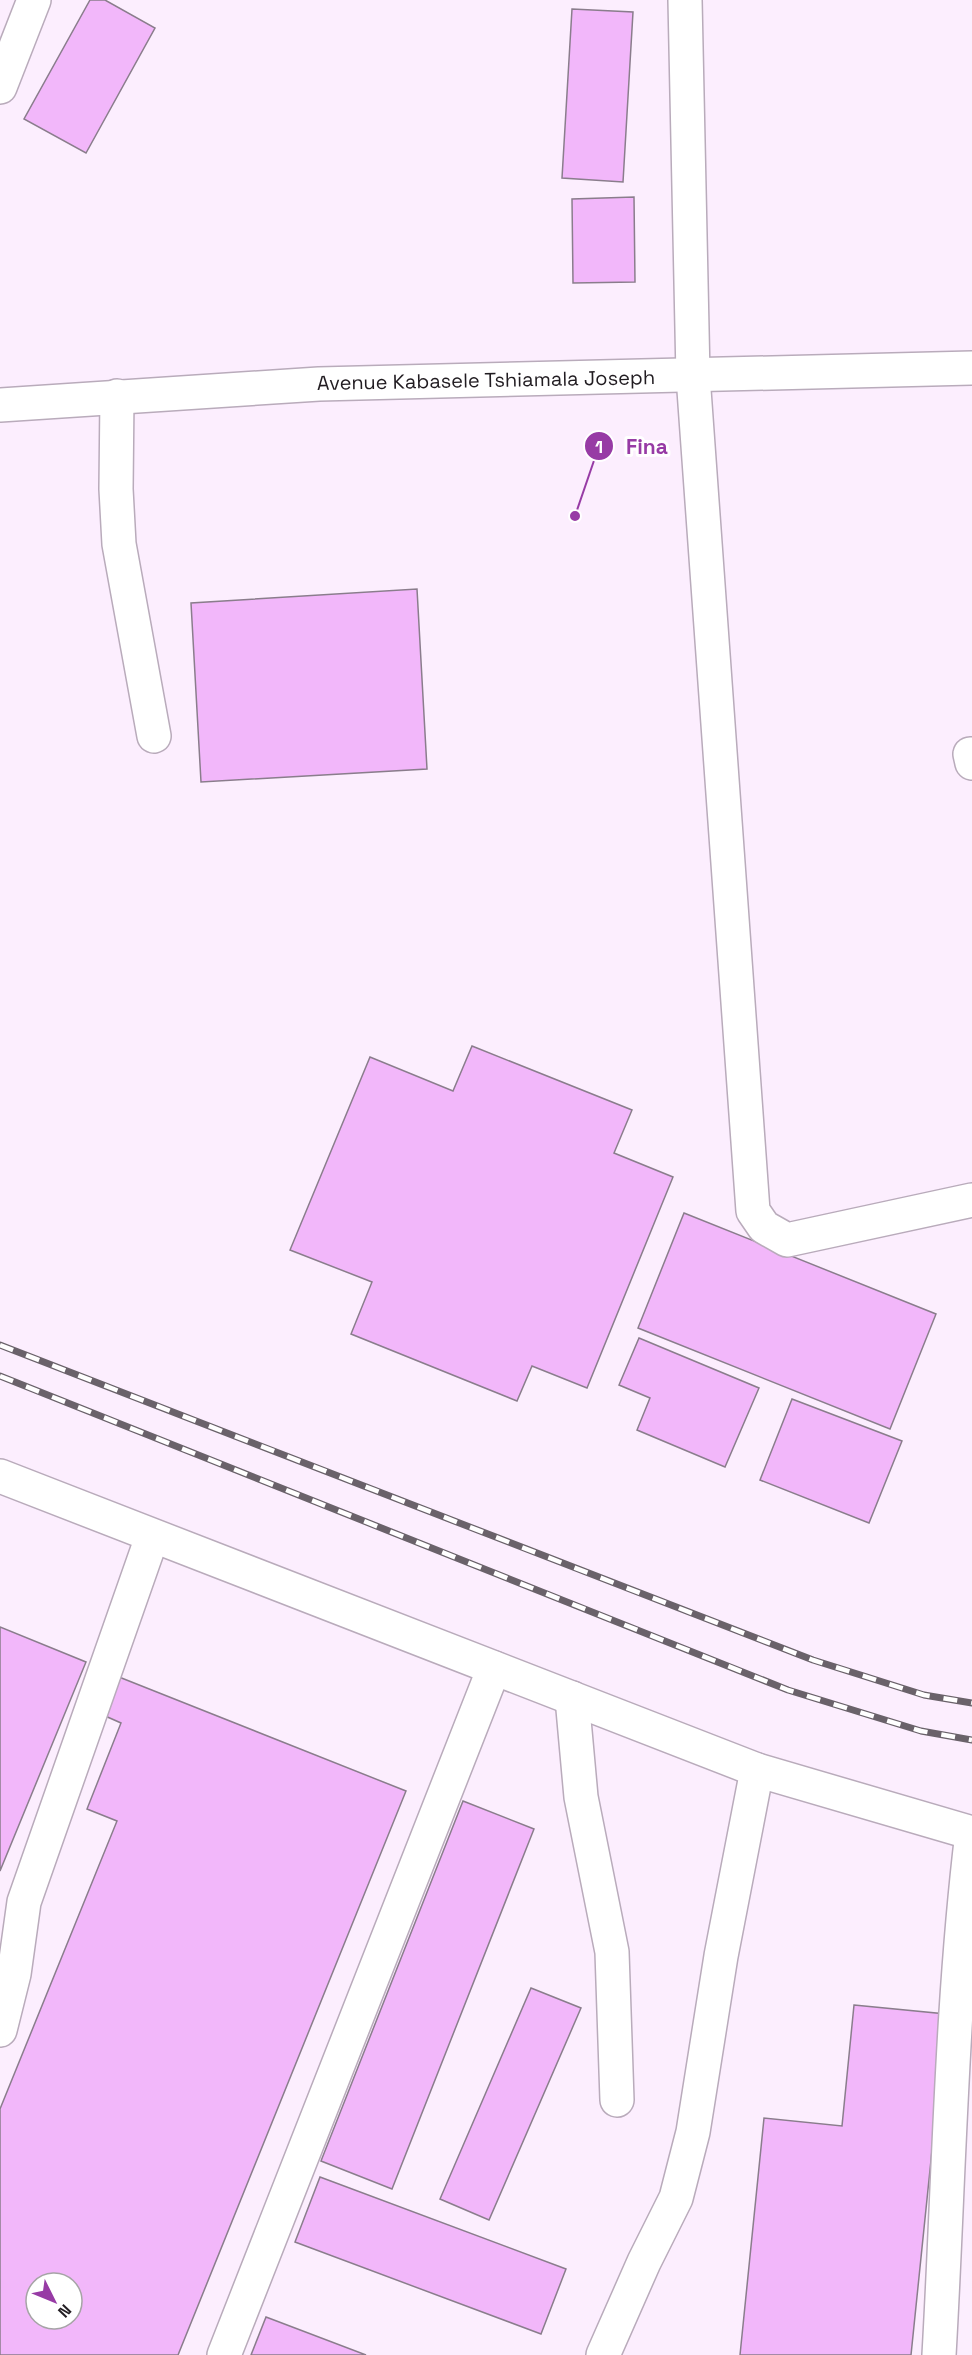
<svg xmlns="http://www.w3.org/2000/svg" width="972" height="2355" font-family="'Space Grotesk',sans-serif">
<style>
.building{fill:#f2b7fa;stroke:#8a7d8c;stroke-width:1.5;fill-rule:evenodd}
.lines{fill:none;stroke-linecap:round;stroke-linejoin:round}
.minor-casing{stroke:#b9abbb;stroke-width:36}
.major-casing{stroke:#b9abbb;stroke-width:36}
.minor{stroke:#fff;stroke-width:33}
.major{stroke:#fff;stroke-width:33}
.rail-casing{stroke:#6a626a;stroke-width:7}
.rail{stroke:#fff;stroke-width:4.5;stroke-dasharray:14;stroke-linecap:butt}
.labels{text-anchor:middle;stroke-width:6;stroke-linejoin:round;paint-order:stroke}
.street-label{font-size:20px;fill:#211c21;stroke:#fff}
.leader{fill:none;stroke:#973ba5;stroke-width:2}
.callout-dot{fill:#973ba5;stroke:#fff;stroke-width:2}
.mark-label{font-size:18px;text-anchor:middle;font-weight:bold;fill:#fff}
.callout-label{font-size:21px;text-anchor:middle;font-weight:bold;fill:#973ba5;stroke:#fff;stroke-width:6;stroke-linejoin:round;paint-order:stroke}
</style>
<rect width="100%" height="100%" fill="#fceefe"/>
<!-- building -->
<g class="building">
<path d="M90,0H105L155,28L86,153L24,119Z"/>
<path d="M572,9L633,12L623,182L562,178Z"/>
<path d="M634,197L635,282L573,283L572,199Z"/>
<path d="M417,589L427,769L201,782L191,603Z"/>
<path d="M472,1046L632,1110L614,1153L673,1177L587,1388L532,1366L517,1401L351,1334L372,1282L290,1250L370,1057L453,1091Z"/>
<path d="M684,1213L936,1314L890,1429L638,1328Z"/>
<path d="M639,1338L759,1388L725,1467L637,1430L650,1398L619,1385Z"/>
<path d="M792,1399L902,1441L869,1523L760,1480Z"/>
<path d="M0,1627L86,1662L0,1871Z"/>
<path d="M119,1677L406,1791L178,2355H0V2109L117,1821L87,1809L121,1723L103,1715ZM36,2283H72V2319H36Z"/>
<path d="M463,1801L534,1829L392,2189L321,2161Z"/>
<path d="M531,1988L581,2008L489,2220L440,2199Z"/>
<path d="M854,2005L946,2014L911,2355H740L764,2118L842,2126Z"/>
<path d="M320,2177L566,2269L541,2334L295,2242Z"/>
<path d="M266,2317L366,2355H251Z"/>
</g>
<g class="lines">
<!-- minor casing -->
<g class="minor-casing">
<g id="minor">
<path d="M685,0L693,376L753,1211L764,1227L787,1240L972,1200"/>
<path d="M0,87L34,0"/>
<path d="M117,396L116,489L119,544L154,736"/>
<path d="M970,754L972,763"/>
<path d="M572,1698L581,1797L612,1952L617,2100"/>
<path d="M0,2030L14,1974L24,1902L152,1537"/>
<path d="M224,2355L494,1668"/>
<path d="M603,2355L644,2262L676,2198L693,2132L721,1956L757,1770"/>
<path d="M939,2355C949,2181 951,2007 972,1833"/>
</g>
</g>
<!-- major casing -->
<g class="major-casing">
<g id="major">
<path d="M0,405L319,384L972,368"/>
<path d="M0,1476L757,1770L972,1833"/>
</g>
</g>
<!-- minor -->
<use href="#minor" class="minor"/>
<!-- major -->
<use href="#major" class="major"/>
<!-- rail casing -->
<g class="rail-casing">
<g id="rail">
<path d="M0,1345L813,1660L924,1695L972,1703"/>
<path d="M0,1376L788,1690L921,1731L972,1740"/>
</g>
</g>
<!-- rail -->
<use href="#rail" class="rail"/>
</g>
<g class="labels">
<!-- street labels -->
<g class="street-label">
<text transform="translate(486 380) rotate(-1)" y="7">Avenue Kabasele Tshiamala Joseph</text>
</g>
</g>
<!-- callouts -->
<path class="leader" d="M575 516L599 446"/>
<g class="callout-dot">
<circle cx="575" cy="516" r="6"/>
<circle cx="599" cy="446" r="15"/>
</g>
<g class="mark-label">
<text x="599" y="453">1</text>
</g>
<g class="callout-label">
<text x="647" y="454">Fina</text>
</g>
<!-- north arrow -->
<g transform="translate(54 2301) rotate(133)"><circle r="28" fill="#ffffff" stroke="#a6a4a6" stroke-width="1.5"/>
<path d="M0-4.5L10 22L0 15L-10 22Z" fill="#973ba5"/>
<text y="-9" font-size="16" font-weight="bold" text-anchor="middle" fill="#211c21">N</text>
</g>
</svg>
